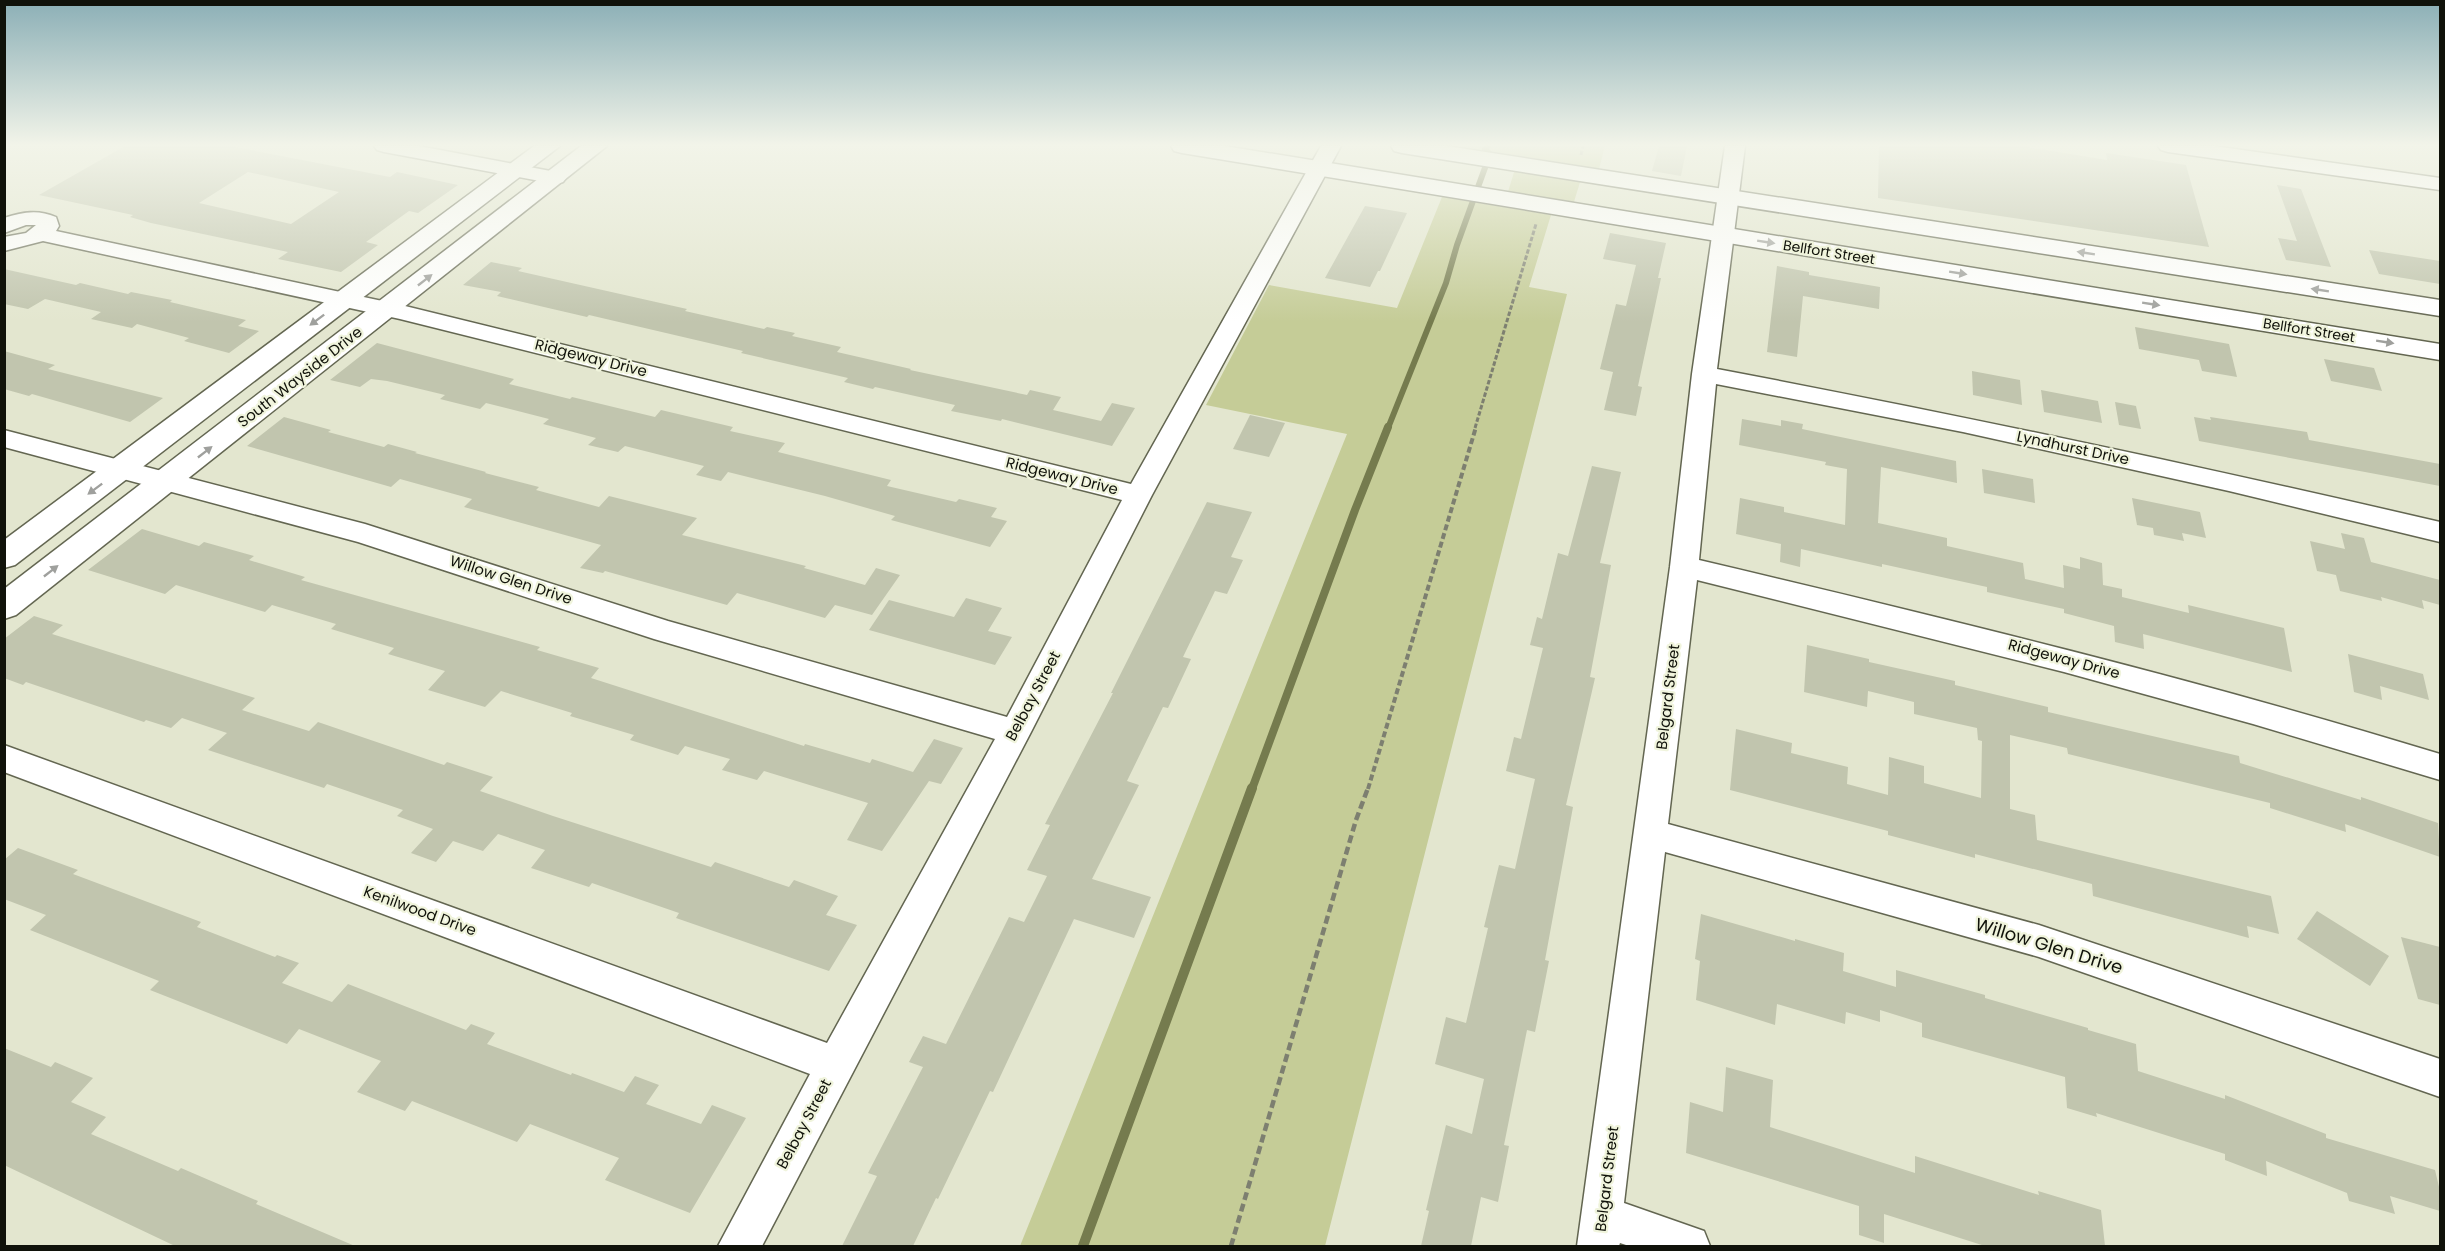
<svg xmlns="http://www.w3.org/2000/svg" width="2445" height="1251" font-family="Poppins,sans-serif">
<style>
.green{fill:#c5cc97}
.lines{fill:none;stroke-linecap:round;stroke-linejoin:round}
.stream-far2{stroke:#757b4e;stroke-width:6}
.stream-far1{stroke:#757b4e;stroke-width:8}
.stream{stroke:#757b4e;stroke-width:10}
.building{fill:#c1c5ae;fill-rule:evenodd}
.street-casing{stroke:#636651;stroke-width:3}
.secondary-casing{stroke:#636651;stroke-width:3}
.path-far2{stroke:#7d7f70;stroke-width:3;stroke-dasharray:4.5 2;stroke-linecap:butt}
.path-far1{stroke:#7d7f70;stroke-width:4;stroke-dasharray:6 3;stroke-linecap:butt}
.path{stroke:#7d7f70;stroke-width:4.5;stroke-dasharray:8 4;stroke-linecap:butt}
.street{fill:#fff;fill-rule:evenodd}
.secondary{fill:#fff;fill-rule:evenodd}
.oneway{fill:#9fa09d}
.labels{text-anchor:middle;stroke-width:4.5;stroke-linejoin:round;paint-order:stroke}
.far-street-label{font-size:14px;fill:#10120a;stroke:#f0f4dc}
.street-label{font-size:15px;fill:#10120a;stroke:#f0f4dc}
.near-street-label{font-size:18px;fill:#10120a;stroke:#f0f4dc}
</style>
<rect width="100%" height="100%" fill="#e3e6cf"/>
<!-- green -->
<g class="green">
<path d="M1460,146H1605L1599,169Z"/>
<path d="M1515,169L1581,179L1573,205L1507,195Z"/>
<path d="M1442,197L1551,215L1529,287L1567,294L1325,1246H1020L1347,434L1206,405L1269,285L1397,308Z"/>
</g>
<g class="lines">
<!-- stream-far2 -->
<path class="stream-far2" d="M1388,428L1446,283L1457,245L1490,154L1485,149L1488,146"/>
<!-- stream-far1 -->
<path class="stream-far1" d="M1252,789L1355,510L1388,427"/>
<!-- stream -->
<path class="stream" d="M1083,1246L1252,788"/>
</g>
<!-- building -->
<g class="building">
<path d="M125,146H230L390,177L397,172L458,185L418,213L409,211L366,242L378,245L341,272L278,259L288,252L151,223L130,217L133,215L39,195ZM248,172L339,192L291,224L199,203Z"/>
<path d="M1659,146H1687L1681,176L1652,171Z"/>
<path d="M1879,146H2022L2107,160L2106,153L2186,165L2209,247L1878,198Z"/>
<path d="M2277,185L2301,189L2331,267L2286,260L2278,238L2297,241Z"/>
<path d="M1365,206L1407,213L1380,271H1378L1370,287L1325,278Z"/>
<path d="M1610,233L1666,243L1658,278H1661L1638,386L1642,387L1636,416L1604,410L1613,372L1600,369L1616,304L1626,306L1636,265L1603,259Z"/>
<path d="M2369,250L2440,261V284L2379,274Z"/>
<path d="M491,262L522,268L518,271L687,309L685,311L764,329L767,327L795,333L792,336L841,347L837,352L911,369L910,370L1027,395L1030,390L1061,397L1053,410L1101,421L1112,403L1135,408L1112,446L1002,419L1001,421L951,411L955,405L875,387L873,389L844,382L848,378L741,353L743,351L589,315L587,317L544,307L497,296L501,292L463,285Z"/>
<path d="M1777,266L1809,272V275L1880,287L1879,309L1803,296L1797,357L1767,352Z"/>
<path d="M4,269L76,285L80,283L128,294L131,292L172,300L170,302L246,320L238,326L259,331L229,353L184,341L189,338L137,324L132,328L91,319L101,312L45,299L28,309L4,304Z"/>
<path d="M2135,327L2229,344L2237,377L2202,371L2199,360L2139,349Z"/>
<path d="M377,343L514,379L509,384L570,399L572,397L655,417L661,410L733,427L730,431L785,443L778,452L891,480L887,486L956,502L959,499L997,508L991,517L1007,521L990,547L891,520L895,516L825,496L728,472L721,481L696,475L704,466L625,446L618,452L588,445L596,438L543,424L549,419L486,403L480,409L440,399L445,395L387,381L371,379L360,387L330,380Z"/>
<path d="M4,351L55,365L48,369L163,398L130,422L32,394L29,396L4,389Z"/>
<path d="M2324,359L2374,368L2382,391L2331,381Z"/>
<path d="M1972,371L2020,380L2022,405L1973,395Z"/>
<path d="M2041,390L2098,401L2102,423L2044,412Z"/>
<path d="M2115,402L2136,406L2141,429L2119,425Z"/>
<path d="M1250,415L1285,423L1269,457L1233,449Z"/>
<path d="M284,417L331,430L328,432L384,447L388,444L417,452L415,453L486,472L485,473L539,487L536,490L599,507L609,496L697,518L682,535L806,566L804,568L865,585L876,568L900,575L872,615L835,605L825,618L737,593L727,605L605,571L603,573L580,568L601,545L464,507L472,499L400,479L391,487L247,446Z"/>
<path d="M2194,417L2211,420L2210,417L2307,432L2309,440L2440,464V486L2199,441Z"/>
<path d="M1742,419L1781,426V420L1803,424L1802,429L1956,461L1957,483L1881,467L1878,523L1947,538V546L2023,563L2025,579L2064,588L2063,565L2080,569V557L2102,563L2103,585L2122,589V597L2189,613L2188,605L2284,628L2292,672L2143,634L2144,649L2115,642L2114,626L2064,613V609L1987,592V587L1882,564V567L1801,549L1800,567L1780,562L1781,544L1736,534L1740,498L1784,507V512L1845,525L1847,469L1825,465L1826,462L1739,445Z"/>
<path d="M1592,466L1621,472L1600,563L1611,565L1590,677L1595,678L1566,805L1573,807L1545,960L1549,961L1535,1032L1527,1030L1504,1145L1509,1146L1498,1202L1481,1197L1471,1246H1421L1429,1211L1426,1210L1446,1125L1472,1134L1484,1079L1435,1064L1446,1017L1466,1023L1488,928L1484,927L1499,865L1515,869L1535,779L1506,771L1514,737L1521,739L1543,648L1530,645L1537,617L1542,619L1558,553L1568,556Z"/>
<path d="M1982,469L2033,479L2035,503L1984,493Z"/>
<path d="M2132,498L2200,512L2206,538L2182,533L2184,541L2154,535L2153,528L2137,525Z"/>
<path d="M1207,502L1252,512L1231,557L1243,560L1227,594L1215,591L1183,657L1191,659L1168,708L1163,707L1127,781L1139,785L1092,879L1151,897L1134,938L1074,919L993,1092L990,1091L938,1199L936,1198L913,1246H842L877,1176L868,1173L923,1067L909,1062L923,1036L946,1044L1009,917L1024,922L1047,876L1027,870L1050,825L1045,824L1113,693H1111Z"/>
<path d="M142,529L199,546L204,542L254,556L249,560L305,577L301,580L540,647L537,650L599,668L591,678L804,746L805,744L870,763L872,759L913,772L934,739L963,748L941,784L929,781L882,851L847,840L868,803L764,771L757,780L722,770L730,759L685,746L678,755L630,740L634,735L570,716L572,713L501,691L485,707L428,690L445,671L388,654L394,648L331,629L336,624L272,605L265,612L176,585L165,594L88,570Z"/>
<path d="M2341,533L2364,538L2371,562L2440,580V605L2422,600L2424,609L2381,597L2382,601L2340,591L2336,575L2317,571L2310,541L2345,549Z"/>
<path d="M966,598L1002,608L988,631L1012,637L995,665L869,630L889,600L954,617Z"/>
<path d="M34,616L63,625L52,634L255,698L242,710L309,731L318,722L444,765L447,762L493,777L480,791L553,816L711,867L715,862L789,887L794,880L838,896L826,915L857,925L829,971L676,918L679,913L592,883L589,887L531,868L545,850L498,834L483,851L453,841L436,862L411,853L433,829L397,816L403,810L327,784L324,788L208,750L227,733L182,718L171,728L146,720L144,722L26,682L23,685L4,678V639Z"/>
<path d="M1807,645L1869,659V662L1955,681V685L2048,707V712L2239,756L2240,763L2361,800V797L2438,823L2440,857L2345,824L2346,832L2270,808V803L2068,754L2067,748L2010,735V809L2035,815L2037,840L2271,896L2279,934L2247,926L2249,938L2093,896L2092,884L1975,854V858L1888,835V831L1730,790L1736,729L1792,743L1791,753L1848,767L1847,784L1888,795L1889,757L1924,766V783L1981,798L1982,741L1978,740L1977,728L1914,714V702L1868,691L1867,707L1804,692Z"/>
<path d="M2348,654L2423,674L2429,700L2380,686L2382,700L2354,692Z"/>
<path d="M18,848L78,870L73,874L201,922L197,927L275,957L277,955L299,963L282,983L332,1002L348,984L466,1030L471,1024L495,1033L487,1044L571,1075L572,1073L624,1092L635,1076L659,1085L646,1104L701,1124L712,1105L746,1118L690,1213L605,1180L619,1158L530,1124L517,1142L412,1101L405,1111L357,1092L381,1061L299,1029L287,1044L150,990L159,981L30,930L46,915L4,899V860Z"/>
<path d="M2317,911L2389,956L2370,986L2297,939Z"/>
<path d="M1701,914L1795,941V939L1844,953L1843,971L1896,987V970L1985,995V998L2088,1028V1030L2136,1044L2138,1071L2225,1099V1095L2326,1134V1138L2435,1170L2440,1191V1211L2390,1196L2395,1214L2349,1201L2347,1193L2266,1161L2267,1176L2225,1160V1154L2096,1113L2097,1117L2067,1108L2065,1077L1922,1037V1023L1880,1010V1022L1846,1012L1845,1024L1777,1004L1775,1025L1696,1000L1700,961L1695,959Z"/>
<path d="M2401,937L2440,947V1005L2418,999Z"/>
<path d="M4,1048L51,1067L55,1062L93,1078L71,1102L106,1117L91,1134L178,1171L181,1168L258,1201L256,1204L355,1246H175L4,1165Z"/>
<path d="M1726,1067L1773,1080L1770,1127L1915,1173V1156L2039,1195L2038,1191L2101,1210L2105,1246H1985L1884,1214V1243L1859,1235V1206L1686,1153L1690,1102L1723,1112Z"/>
</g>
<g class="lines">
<!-- street casing -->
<g class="street-casing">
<g id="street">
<path d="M374,146H419L556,172L563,174L566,178L563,182L556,184L384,152L377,150Z"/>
<path d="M1321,146H1341L1152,495L1031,732L762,1246H718L810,1074L4,772V745L827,1043L995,739L654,639L358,542L4,447V430L365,524L668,621L1007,717L1122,500L400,319L43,241L4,251V237L26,233L36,225H26L4,233V218C22,212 38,209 56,217L59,226L56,231L401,305L1131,484Z"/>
<path d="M1725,146H1745L1717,369C1959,415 2200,466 2440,522V542L2229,491L1963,432L1716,384L1699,560C1948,619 2196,679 2440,754V780L2253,724L2064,672L1697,580L1668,824L2039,925L2440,1059V1097L2039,957L1665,852L1624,1203L1704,1231L1710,1246H1629L1620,1243L1619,1246H1577L1670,567L1692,374Z"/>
<path d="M2158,146H2214L2440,178V190L2168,152L2161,150Z"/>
</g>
</g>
<!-- secondary casing -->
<g class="secondary-casing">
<g id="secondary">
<path d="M534,146H560L15,565L4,568V540Z"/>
<path d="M581,146H607L16,615L4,619V589Z"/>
<path d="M1171,146H1225L2440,344V360L1182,153L1174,151Z"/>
<path d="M1391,146H1447L2440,300V316L1402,153L1394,151Z"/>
</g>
</g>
<!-- path-far2 -->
<g class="path-far2">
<path d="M1581,155L1583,146"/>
<path d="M1475,428L1536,224"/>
</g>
<!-- path-far1 -->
<path class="path-far1" d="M1368,789L1476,427"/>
<!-- path -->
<path class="path" d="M1231,1246L1356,820L1368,788"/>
<!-- street -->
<use href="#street" class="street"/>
<!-- secondary -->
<use href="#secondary" class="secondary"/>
</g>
<!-- one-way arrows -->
<defs><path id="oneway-solid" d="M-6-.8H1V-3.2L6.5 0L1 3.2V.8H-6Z" transform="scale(1.5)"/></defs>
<g class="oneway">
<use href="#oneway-solid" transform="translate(1766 242) rotate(9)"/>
<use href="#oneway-solid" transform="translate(2086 253) rotate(-171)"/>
<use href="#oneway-solid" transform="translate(1958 273) rotate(9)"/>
<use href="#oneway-solid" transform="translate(425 280) rotate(-38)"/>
<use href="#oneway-solid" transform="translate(2320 290) rotate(-171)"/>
<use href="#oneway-solid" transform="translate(2151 304) rotate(9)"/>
<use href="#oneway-solid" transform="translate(317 320) rotate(143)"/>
<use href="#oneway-solid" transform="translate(2385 342) rotate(9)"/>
<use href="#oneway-solid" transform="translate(205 452) rotate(-38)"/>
<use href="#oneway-solid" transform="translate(95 489) rotate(143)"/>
<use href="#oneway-solid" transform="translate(51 571) rotate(-38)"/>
</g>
<!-- sky -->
<linearGradient id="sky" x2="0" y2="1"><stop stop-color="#8bafb6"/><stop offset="0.45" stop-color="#f2f4e9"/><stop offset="1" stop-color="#f2f4e9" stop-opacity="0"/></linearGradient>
<rect width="2445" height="322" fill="url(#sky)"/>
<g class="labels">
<!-- far-street labels -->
<g class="far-street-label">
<text transform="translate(1829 252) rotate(9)" y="5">Bellfort Street</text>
<text transform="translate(2309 330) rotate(9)" y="5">Bellfort Street</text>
</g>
<!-- street labels -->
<g class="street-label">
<text transform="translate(591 358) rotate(14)" y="5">Ridgeway Drive</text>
<text transform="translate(300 377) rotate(-38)" y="5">South Wayside Drive</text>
<text transform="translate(2073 448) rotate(12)" y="5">Lyndhurst Drive</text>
<text transform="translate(1062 476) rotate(14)" y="5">Ridgeway Drive</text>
<text transform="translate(511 580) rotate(18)" y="5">Willow Glen Drive</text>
<text transform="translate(2064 659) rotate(15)" y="5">Ridgeway Drive</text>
<text transform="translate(1033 696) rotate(-62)" y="5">Belbay Street</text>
<text transform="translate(1668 697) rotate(-83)" y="5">Belgard Street</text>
<text transform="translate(420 911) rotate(20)" y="5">Kenilwood Drive</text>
<text transform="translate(804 1124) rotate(-62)" y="5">Belbay Street</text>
<text transform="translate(1607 1179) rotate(-83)" y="5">Belgard Street</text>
</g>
<!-- near-street labels -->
<g class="near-street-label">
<text transform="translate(2049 946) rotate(17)" y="6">Willow Glen Drive</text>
</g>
</g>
<!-- border -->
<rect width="2445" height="1251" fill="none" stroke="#10120a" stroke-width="12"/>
</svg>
